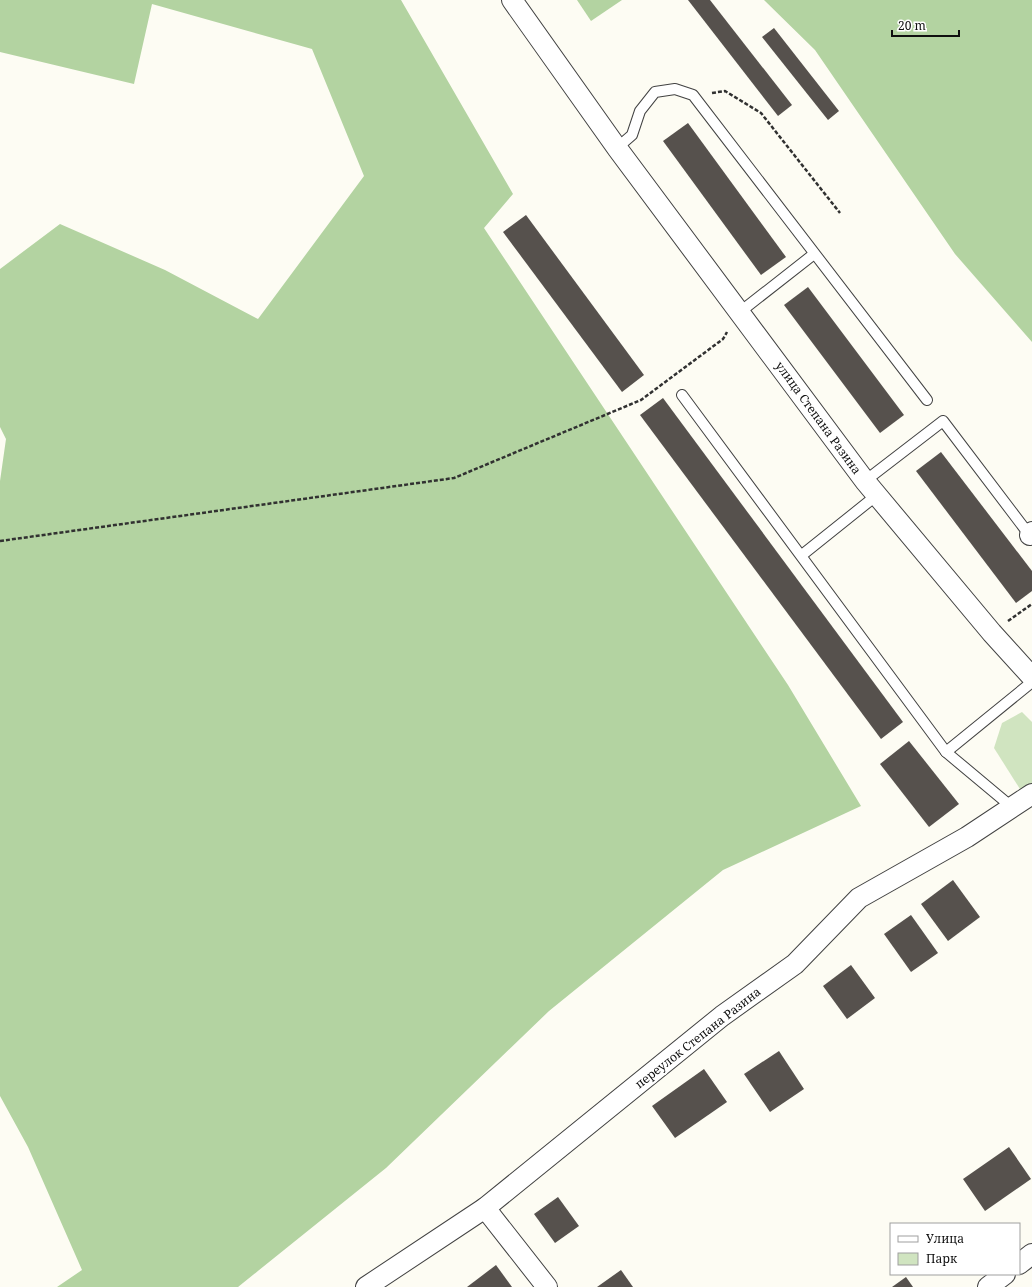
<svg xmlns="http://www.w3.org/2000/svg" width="1032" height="1287" font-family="'Noto Serif',serif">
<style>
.green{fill:#d0e4c0}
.forest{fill:#b3d3a1}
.building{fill:#56514d}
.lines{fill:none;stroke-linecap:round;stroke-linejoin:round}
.service-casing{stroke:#424242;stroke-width:12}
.minor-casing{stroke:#424242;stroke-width:22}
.path{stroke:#313131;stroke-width:2.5;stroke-dasharray:4 2;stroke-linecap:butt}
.service{stroke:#fff;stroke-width:10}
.minor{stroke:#fff;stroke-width:20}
.labels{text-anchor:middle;stroke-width:4;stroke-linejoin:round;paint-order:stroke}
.street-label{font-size:12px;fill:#0f0f0f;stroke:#fff}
</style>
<rect width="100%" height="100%" fill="#fdfcf3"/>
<!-- green -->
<path class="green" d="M1022,712L1032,722V794L1025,797L994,748L1002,723Z"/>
<!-- forest -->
<g class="forest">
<path d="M0,0H401L513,194L484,228L788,685L861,806L723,870L549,1011L386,1168L238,1287H57L82,1270L28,1147L0,1096V481L6,439L0,427V269L60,224L165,270L258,319L364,176L312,49L152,4L134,84L0,52Z"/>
<path d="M577,0H622L591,21Z"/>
<path d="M764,0H1032V342L955,254L815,50Z"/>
</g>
<!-- building -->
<g class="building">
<path d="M688,0H710L792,105L778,116Z"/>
<path d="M774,28L839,111L828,120L762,37Z"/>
<path d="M688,123L786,257L761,275L663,141Z"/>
<path d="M526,215L644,375L622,392L503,232Z"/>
<path d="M808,287L904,415L880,433L784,305Z"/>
<path d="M663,398L903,722L881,739L640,415Z"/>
<path d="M941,452L1032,571V591L1016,603L916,471Z"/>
<path d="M909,741L959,804L929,827L880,764Z"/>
<path d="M953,880L980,917L948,941L921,904Z"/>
<path d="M911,915L938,953L911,972L884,934Z"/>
<path d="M851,965L875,998L847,1019L823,986Z"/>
<path d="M779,1051L804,1089L770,1112L744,1074Z"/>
<path d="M704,1069L727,1102L675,1138L652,1106Z"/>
<path d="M1009,1147L1031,1179L985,1211L963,1179Z"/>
<path d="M558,1197L579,1226L555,1243L534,1214Z"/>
<path d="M496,1265L512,1287H467Z"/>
<path d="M621,1270L633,1287H597Z"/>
<path d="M906,1277L913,1287H892Z"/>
</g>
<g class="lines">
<!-- service casing -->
<g class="service-casing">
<g id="service">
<path d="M617,148L632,135L640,111L655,92L675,89L693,95L927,400"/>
<path d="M740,312L814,254"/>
<path d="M682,395L946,752L1013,808"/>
<path d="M865,481L943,421L1031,537"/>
<path d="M802,555L877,495"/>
<path d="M946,752L1032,682"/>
</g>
</g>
<!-- minor casing -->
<g class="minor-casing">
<g id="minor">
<path d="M512,0L617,148L865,481L992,633L1032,677"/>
<path d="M1030,535L1032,532"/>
<path d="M485,1208L547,1287"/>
<path d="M1019,1264L1032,1254"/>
<path d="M366,1287L485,1208L722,1016L795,964L859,898L967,837L1032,794"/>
<path d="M988,1287L1005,1274"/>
</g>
</g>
<!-- path -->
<g class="path">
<path d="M712,93L725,91L761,113L840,213"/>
<path d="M0,541L454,478L641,400L723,339L727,332"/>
<path d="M1008,621L1032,604"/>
</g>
<!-- service -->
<use href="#service" class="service"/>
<!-- minor -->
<use href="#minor" class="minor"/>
</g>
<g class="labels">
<!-- street labels -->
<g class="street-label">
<text transform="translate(818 418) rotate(54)" y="4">улица Степана Разина</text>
<text transform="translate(698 1038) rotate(-38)" y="4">переулок Степана Разина</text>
</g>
</g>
<!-- legend -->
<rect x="890" y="1223" width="130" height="52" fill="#ffffff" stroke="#9f9f9f"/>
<rect x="898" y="1236" width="20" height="6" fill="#ffffff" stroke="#9f9f9f"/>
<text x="926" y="1243" font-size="12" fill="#0f0f0f">Улица</text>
<rect x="898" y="1253" width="20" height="12" fill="#d0e4c0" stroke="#9f9f9f"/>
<text x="926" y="1263" font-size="12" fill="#0f0f0f">Парк</text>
<!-- scale -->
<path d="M892 30v6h67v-6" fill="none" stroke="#0f0f0f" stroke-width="2"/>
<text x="898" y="30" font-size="12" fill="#0f0f0f" stroke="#ffffff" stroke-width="3" paint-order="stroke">20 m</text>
</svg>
